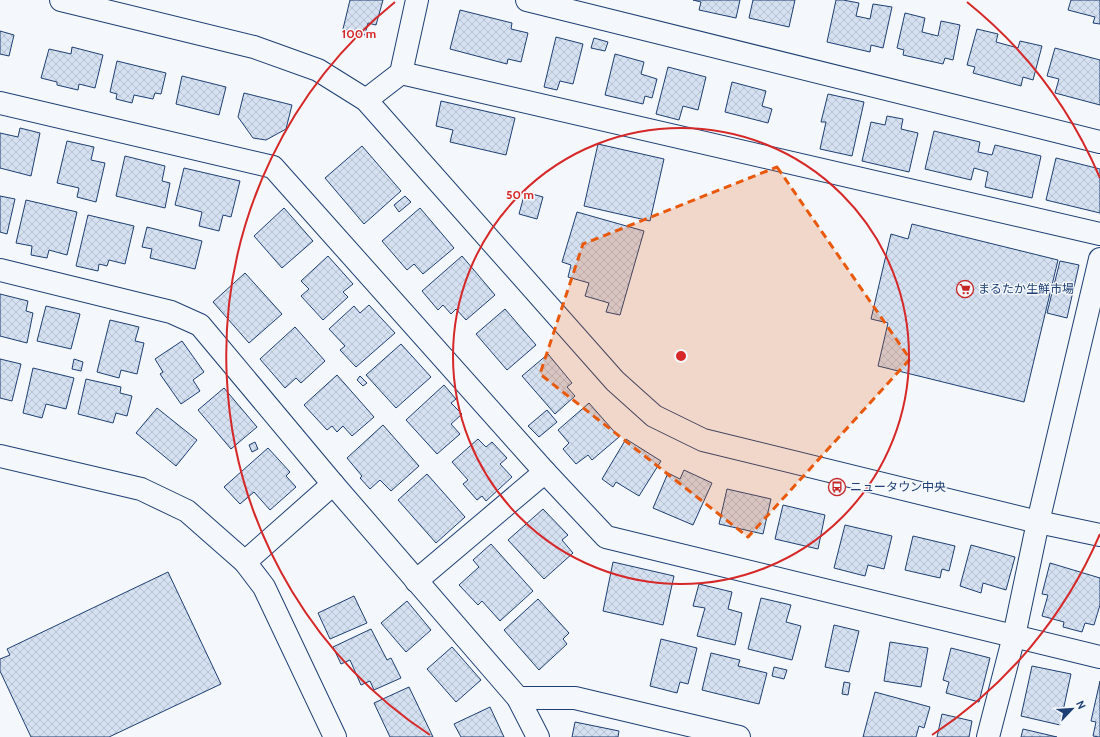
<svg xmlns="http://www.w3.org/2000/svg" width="1100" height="737" font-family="Cabin,'Noto Sans JP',sans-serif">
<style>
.building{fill:url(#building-cross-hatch);stroke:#1d3f73}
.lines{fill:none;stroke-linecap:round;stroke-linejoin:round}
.minor-casing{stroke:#1d3f73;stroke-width:24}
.tertiary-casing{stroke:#1d3f73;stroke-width:24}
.minor{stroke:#f4f7fb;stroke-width:22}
.tertiary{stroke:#f4f7fb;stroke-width:22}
.marked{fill:#e8590c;fill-opacity:0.2;stroke:#e8590c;stroke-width:3;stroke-dasharray:8 5;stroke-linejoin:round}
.ring{fill:none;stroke:#d62828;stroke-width:2}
.labels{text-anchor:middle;stroke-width:3;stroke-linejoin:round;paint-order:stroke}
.poi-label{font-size:12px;fill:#1d3f73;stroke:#f4f7fb;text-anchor:start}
.centre{fill:#d62828;stroke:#f4f7fb;stroke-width:2}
.ring-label{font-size:12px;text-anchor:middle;font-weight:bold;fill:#d62828;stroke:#f4f7fb;stroke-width:3;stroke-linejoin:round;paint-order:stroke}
</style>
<defs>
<pattern id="building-cross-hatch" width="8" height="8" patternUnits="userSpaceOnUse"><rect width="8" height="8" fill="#d5e0f0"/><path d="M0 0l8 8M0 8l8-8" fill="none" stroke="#b6c1d1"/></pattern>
</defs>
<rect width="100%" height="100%" fill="#f4f7fb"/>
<!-- building -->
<g class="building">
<path d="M350,0H383L376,25L368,23L365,35L343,29Z"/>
<path d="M693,0H740L736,18L699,10L701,2Z"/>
<path d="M753,0H795L789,27L749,18Z"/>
<path d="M836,0H843L859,3L856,16L870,19L873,4L892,7L883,48L871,45L870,52L827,42Z"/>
<path d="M1071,0H1100V24L1093,23L1095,17L1068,10Z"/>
<path d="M460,10L512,23L511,29L528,33L521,62L508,59L507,64L450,49Z"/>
<path d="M905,13L925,18L922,32L938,36L941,21L960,25L953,60L945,58L943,64L903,55L904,50L897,48Z"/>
<path d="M977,29L998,34L996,42L1018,48L1020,41L1042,46L1033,80L1023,77L1021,86L973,73L975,67L967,65Z"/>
<path d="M0,31L14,35L9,56L0,54Z"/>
<path d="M556,37L583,44L573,84L560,81L557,90L544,87Z"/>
<path d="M594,38L608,42L605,51L591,48Z"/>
<path d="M72,47L103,55L95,88L79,84L78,90L57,85V82L41,78L49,49L71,54Z"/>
<path d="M1055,48L1100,60V105L1055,93L1059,79L1047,76Z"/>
<path d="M615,54L644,62L641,74L657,79L652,98L645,96L643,104L605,95Z"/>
<path d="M117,61L166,73L161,94L155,93L153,99L134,95L132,103L116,99L117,94L110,92Z"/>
<path d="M668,67L706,77L698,110L683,106L679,120L656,114Z"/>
<path d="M182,76L226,87L219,115L176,104Z"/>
<path d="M732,82L766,91L762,106L772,109L768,123L725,112Z"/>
<path d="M244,93L292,105L286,129L266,140L253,138L238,117Z"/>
<path d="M828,94L864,102L852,156L820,149L826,122H821Z"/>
<path d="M441,101L515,118L506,155L450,142L453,130L436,126Z"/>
<path d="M887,116L903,119L901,129L918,133L909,172L862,161L871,122L885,125Z"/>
<path d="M20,128L40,133L31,176L0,168V133L18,137Z"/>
<path d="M934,131L980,142L978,152L992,155L995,145L1041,156L1032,198L985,187L988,172L974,168L971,180L925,169Z"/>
<path d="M67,141L94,147L91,160L105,163L96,202L77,197L79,188L57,183Z"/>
<path d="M598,144L664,159L650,221L584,206Z"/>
<path d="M362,146L401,191L364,224L325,178Z"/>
<path d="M125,156L165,166L162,181L170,183L165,208L116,196Z"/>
<path d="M1056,158L1100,169V213L1046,200Z"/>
<path d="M184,168L240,181L231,217L223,215L219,231L199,226L202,212L175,205Z"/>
<path d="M525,192L543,197L537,219L519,214Z"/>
<path d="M0,196L15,199L7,234L0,232Z"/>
<path d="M405,196L411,202L399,212L394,205Z"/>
<path d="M26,200L77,212L67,255L49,250L47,258L31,255L32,246L16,243Z"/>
<path d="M284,208L313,241L282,268L254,236Z"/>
<path d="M420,208L454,248L423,274L414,264L407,270L382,241Z"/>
<path d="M577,212L644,231L620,315L606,312L609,303L585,296L589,283L568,277L571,265L562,262Z"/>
<path d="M88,215L134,226L125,264L109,260L107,266L99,264L98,271L76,266Z"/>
<path d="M912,224L1058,260L1024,402L878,366L888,323L871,319L891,234L908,239Z"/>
<path d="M147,227L202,241L195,269L150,258L152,249L142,247Z"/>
<path d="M328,256L353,284L343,292L348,297L323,320L301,296L309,289L301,281Z"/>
<path d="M462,256L495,295L466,320L456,309L451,314L443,305L438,310L422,291Z"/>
<path d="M1060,261L1079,265L1067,318L1047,313Z"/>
<path d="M245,273L282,314L249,343L213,302Z"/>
<path d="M0,294L28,301L26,311L33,313L27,343L0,336Z"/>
<path d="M369,305L395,333L356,367L340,350L345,346L329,329L354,306L360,313Z"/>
<path d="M46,306L80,314L71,349L37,341Z"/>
<path d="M505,309L536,345L507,370L476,334Z"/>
<path d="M110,320L139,327L135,341L144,343L137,374L121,370L119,378L97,372Z"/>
<path d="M295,327L325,361L301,383L296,378L285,388L260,359Z"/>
<path d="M182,341L204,372L193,380L200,391L181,404L160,374L163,372L155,359Z"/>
<path d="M401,344L431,377L396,408L366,375Z"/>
<path d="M548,354L572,383L567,387L575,396L555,414L522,376Z"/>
<path d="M0,359L21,364L12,401L0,398Z"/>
<path d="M74,359L83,362L81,371L72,369Z"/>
<path d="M33,368L74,378L66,409L46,404L42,418L23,413Z"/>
<path d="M337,375L374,417L352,436L343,426L337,432L332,426L327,430L304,405Z"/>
<path d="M360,376L367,383L363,386L357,380Z"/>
<path d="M86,379L121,387L120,393L132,396L127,416L116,413L113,423L78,414Z"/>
<path d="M444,385L456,399L451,403L462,414L451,424L460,434L437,454L406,420Z"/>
<path d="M224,388L257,427L231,449L198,410Z"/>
<path d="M589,403L619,437L592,460L588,455L576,464L563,449L569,443L558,430Z"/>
<path d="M157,408L197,440L176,466L136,433Z"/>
<path d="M547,410L557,422L539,437L528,426Z"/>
<path d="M383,425L419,466L391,491L380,480L370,489L360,478L362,476L347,458Z"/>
<path d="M478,439L486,447L492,442L507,458L500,464L512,477L486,501L482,496L477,500L463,484L468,480L452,462Z"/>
<path d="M626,439L661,461L639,496L616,482L613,487L602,479Z"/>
<path d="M255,442L258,449L252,452L249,445Z"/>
<path d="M268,448L290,472L286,476L296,487L270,510L254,492L240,504L224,487Z"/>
<path d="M684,470L712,483L693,525L653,508L668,473L680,479Z"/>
<path d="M427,474L465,517L436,543L398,500Z"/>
<path d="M727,489L771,499L763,534L719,524Z"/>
<path d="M783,505L825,515L818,549L775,539Z"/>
<path d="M543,509L568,535L562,540L573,553L544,579L508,540Z"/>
<path d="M845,525L892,536L884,569L868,565L865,576L834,568Z"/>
<path d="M913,536L955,546L949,571L942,569L940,578L905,570Z"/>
<path d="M491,544L533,591L500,621L482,601L478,605L459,585L479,567L473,560Z"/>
<path d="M971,545L1015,557L1006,590L983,583L981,593L960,586Z"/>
<path d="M613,562L674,576L663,625L603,611Z"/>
<path d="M1050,563L1100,578V605L1094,625L1085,623L1082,632L1063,627L1064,622L1042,616L1048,595L1042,594Z"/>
<path d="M168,572L221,684L109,737H31L0,671V659L10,655L7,649Z"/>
<path d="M699,584L732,592L728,609L742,613L735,645L697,636L705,608L693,606Z"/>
<path d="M354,596L367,623L330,639L318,613Z"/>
<path d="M761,598L791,605L786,622L801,626L792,660L748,649Z"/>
<path d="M538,599L569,633L563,639L567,644L539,670L504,630Z"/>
<path d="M407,601L431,630L406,652L381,623Z"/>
<path d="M834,625L859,631L849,672L825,667Z"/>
<path d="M371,629L387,660L391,658L401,678L374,690L370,681L361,685L350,660L341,664L333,647Z"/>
<path d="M661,639L697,648L688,684L680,682L677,693L650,686Z"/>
<path d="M890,642L928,648L921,687L884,681Z"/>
<path d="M452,647L481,680L456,702L427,669Z"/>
<path d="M951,648L990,658L979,702L946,693L949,682L943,680Z"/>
<path d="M711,653L740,660L738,666L767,673L759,704L702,690Z"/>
<path d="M1032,666L1071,674L1060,725L1021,716Z"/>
<path d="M774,667L787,670L784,679L772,676Z"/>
<path d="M1100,681V737H1099L1093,736L1096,722L1091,721Z"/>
<path d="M844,682L850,683L848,695L842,694Z"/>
<path d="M409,687L433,737H390L374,703Z"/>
<path d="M875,692L930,707L924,728L919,726L916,737H863Z"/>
<path d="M490,707L504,737H461L454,724Z"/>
<path d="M942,714L972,721L969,737H937Z"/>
<path d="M575,722L619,731L618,737H572Z"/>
<path d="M1023,729L1057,737H1021Z"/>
</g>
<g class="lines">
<!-- minor casing -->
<g class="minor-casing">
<g id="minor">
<path d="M527,0L1100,142"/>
<path d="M401,73L1100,234"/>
<path d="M366,100L401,73L417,0"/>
<path d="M0,103L273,167L545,472L606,537L1100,657"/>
<path d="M0,270L171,312L200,325L333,484L518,698L538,737"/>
<path d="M0,456L141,489L187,511L245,562L264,587L335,737"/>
<path d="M245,562L333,484"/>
<path d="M416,581L545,472"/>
<path d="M518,698H575L739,737"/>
<path d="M988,737L1014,636L1038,522L1100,259"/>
</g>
</g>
<!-- tertiary casing -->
<g class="tertiary-casing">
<path id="tertiary" d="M61,0L254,47L318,70L366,100L615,381L654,416L703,440L1038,522L1100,535"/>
</g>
<!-- minor -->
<use href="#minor" class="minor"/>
<!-- tertiary -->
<use href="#tertiary" class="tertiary"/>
</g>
<!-- marked area -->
<path class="marked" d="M777,167L910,359L748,537L540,374L583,244Z"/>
<!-- distance rings -->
<g class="ring">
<circle cx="681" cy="356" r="228"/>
<path d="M1100 534A455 455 0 0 1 932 735M430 735A455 455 0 0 1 395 2M967 2A455 455 0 0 1 1100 178"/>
</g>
<!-- icons -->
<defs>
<g id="supermarket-ring" transform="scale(0.9)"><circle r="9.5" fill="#f4f7fb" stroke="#c62828" stroke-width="1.5"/><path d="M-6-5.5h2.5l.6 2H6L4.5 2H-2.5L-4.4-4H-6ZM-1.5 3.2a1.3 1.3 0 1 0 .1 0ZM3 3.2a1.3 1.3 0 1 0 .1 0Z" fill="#c62828"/></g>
<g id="bus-ring" transform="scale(0.9)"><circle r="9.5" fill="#f4f7fb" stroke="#c62828" stroke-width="1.5"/><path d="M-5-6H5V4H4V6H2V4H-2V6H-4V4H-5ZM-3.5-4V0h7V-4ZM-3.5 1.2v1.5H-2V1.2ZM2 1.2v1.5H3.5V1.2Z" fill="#c62828"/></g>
</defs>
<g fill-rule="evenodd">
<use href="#supermarket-ring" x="965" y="289"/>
<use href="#bus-ring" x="837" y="487"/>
</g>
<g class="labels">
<!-- poi labels -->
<g class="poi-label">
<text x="978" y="293">まるたか生鮮市場</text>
<text x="850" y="491">ニュータウン中央</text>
</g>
</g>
<circle cx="681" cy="356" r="6" class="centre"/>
<g class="ring-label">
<text x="359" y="38">100 m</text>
<text x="520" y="199">50 m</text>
</g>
<!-- north arrow -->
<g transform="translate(1072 709) rotate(65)" stroke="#f4f7fb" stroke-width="3" paint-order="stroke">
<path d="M0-3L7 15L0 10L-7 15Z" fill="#1d3f73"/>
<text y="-6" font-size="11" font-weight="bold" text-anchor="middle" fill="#1d3f73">N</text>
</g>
</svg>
